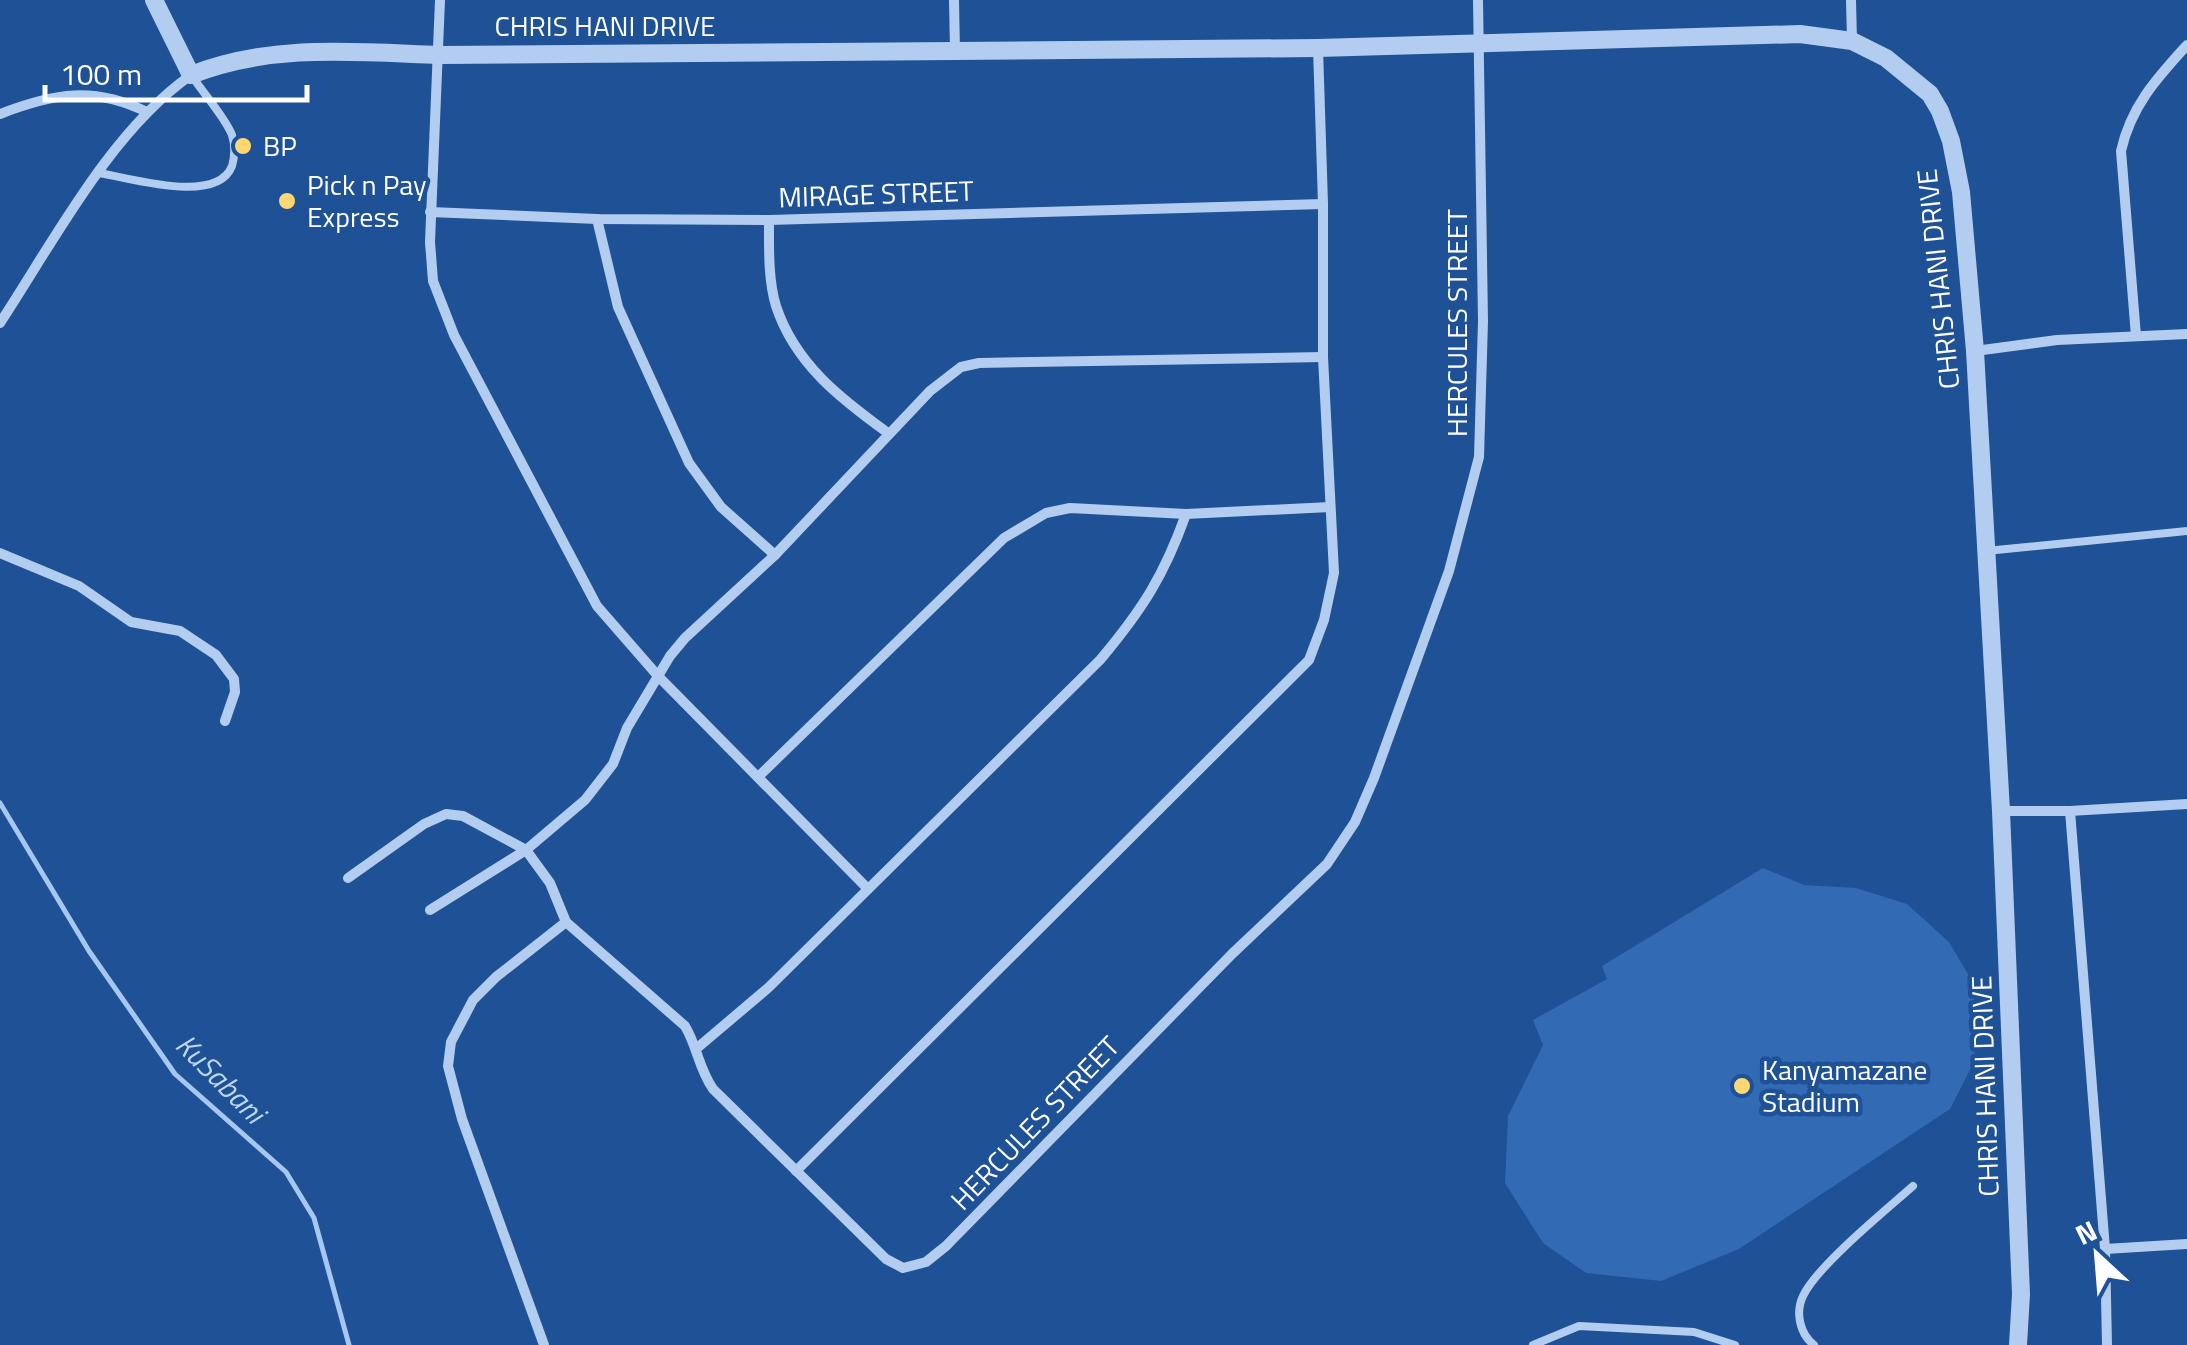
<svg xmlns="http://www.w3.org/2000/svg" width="2187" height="1345" font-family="'Titillium Web',sans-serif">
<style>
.green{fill:#326ab4}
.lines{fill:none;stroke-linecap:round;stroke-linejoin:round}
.stream{stroke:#a5c7f1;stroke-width:5}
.service{stroke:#b2cdef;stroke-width:8}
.minor{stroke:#b2cdef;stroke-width:10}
.tertiary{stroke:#b2cdef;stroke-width:18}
.poi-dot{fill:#fed771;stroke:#1e5196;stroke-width:4}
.labels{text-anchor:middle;stroke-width:9;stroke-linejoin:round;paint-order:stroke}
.street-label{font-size:28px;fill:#fff;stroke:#1e5196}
.poi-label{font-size:28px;fill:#fff;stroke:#1e5196;text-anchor:start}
.water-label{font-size:30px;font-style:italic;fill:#bed7f6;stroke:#1e5196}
</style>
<rect width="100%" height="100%" fill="#1e5196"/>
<!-- green -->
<path class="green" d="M1763,868L1804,885L1856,888L1907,904L1949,942L1971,979L1979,1023L1973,1064L1950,1109L1739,1249L1661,1281L1586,1273L1543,1243L1505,1183L1508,1116L1543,1045L1533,1020L1607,979L1602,966Z"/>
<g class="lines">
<!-- stream -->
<path class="stream" d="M0,803L89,951L175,1074L286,1172L314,1218L349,1345"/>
<!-- service -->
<g class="service">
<path d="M99,173C131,178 217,205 232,166C235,157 235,144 232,135C225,117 203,93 192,76"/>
<path d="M1986,551L2187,531"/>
<path d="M1533,1345L1579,1326L1694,1332L1735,1345"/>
<path d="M1814,1345C1800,1334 1795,1313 1803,1296C1817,1266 1886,1210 1913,1186"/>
</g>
<!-- minor -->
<g class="minor">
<path d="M440,0L430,242L433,281L454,335L597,606L658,676L868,889"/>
<path d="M954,0L955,51"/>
<path d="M1851,0L1852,41"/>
<path d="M0,114C54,93 94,86 147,112"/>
<path d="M430,212L597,219L769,220L1323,204"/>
<path d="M597,219L618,307L689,463L721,507L775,555"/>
<path d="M769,220C769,247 768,280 776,306C795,364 841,399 888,433"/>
<path d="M0,323C54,241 110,132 191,75"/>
<path d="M2136,336L2121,151C2131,106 2157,78 2187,45"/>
<path d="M1975,351L2057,340L2187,334"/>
<path d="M0,553L79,586L131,622L180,631L216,655L234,679L235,692L225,721"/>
<path d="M758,777L1004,538L1046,513L1070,508L1186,514L1330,507"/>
<path d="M2001,811H2070L2187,804"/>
<path d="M2070,811L2105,1249L2107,1345"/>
<path d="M348,878L424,824L446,814L463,816L526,850L550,883L566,922L685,1026C697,1046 699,1069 713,1089L886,1259L903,1268L926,1262L946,1246L1232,954L1327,864L1355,822L1374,778L1449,571L1479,457L1483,321L1478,0"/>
<path d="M430,910L526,850L585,800L613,764L627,728L670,656L685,638L775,555L930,391L961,367L979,363L1323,357"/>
<path d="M696,1049L768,988L1100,660C1142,610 1164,576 1186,514"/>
<path d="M796,1171L1309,660L1324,620L1334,573L1323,357V204L1318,48"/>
<path d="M2105,1249L2187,1244"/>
<path d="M544,1345L462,1119L448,1066L451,1042L473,1000L496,977L566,922"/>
</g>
<!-- tertiary -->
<path class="tertiary" d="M154,0L191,75C272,43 356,52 440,55L1318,48L1800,34L1852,41L1886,58L1930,94L1940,111L1951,141L1961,192L1975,351L2001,811L2021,1294L2018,1345"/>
</g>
<!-- markers -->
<g class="poi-dot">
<circle cx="243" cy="146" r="10"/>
<circle cx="287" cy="201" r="10"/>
<circle cx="1742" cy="1086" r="10"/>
</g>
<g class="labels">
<!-- street labels -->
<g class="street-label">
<text x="605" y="36">CHRIS HANI DRIVE</text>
<text transform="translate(876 194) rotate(-2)" y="10">MIRAGE STREET</text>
<text transform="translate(1938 279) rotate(-96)" y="10">CHRIS HANI DRIVE</text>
<text transform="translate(1457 323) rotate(-90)" y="10">HERCULES STREET</text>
<text transform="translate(1985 1086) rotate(-92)" y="10">CHRIS HANI DRIVE</text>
<text transform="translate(1035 1123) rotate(-46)" y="10">HERCULES STREET</text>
</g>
<!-- poi labels -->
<g class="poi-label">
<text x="263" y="156">BP</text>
<text x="307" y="195">Pick n Pay<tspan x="307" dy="32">Express</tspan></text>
<text x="1762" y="1080">Kanyamazane<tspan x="1762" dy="32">Stadium</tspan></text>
</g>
<!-- water labels -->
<g class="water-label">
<text transform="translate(220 1079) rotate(45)" y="10">KuSabani</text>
</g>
</g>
<!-- north arrow -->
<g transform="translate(2097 1255) rotate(334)" stroke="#1e5196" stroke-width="8" paint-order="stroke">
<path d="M0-8L18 38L0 25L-18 38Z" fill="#ffffff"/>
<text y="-15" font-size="28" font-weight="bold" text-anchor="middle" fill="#ffffff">N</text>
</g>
<!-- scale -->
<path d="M45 85v15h262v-15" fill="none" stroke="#ffffff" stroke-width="5"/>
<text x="60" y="85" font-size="30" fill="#ffffff" stroke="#1e5196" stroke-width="8" paint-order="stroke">100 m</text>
</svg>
